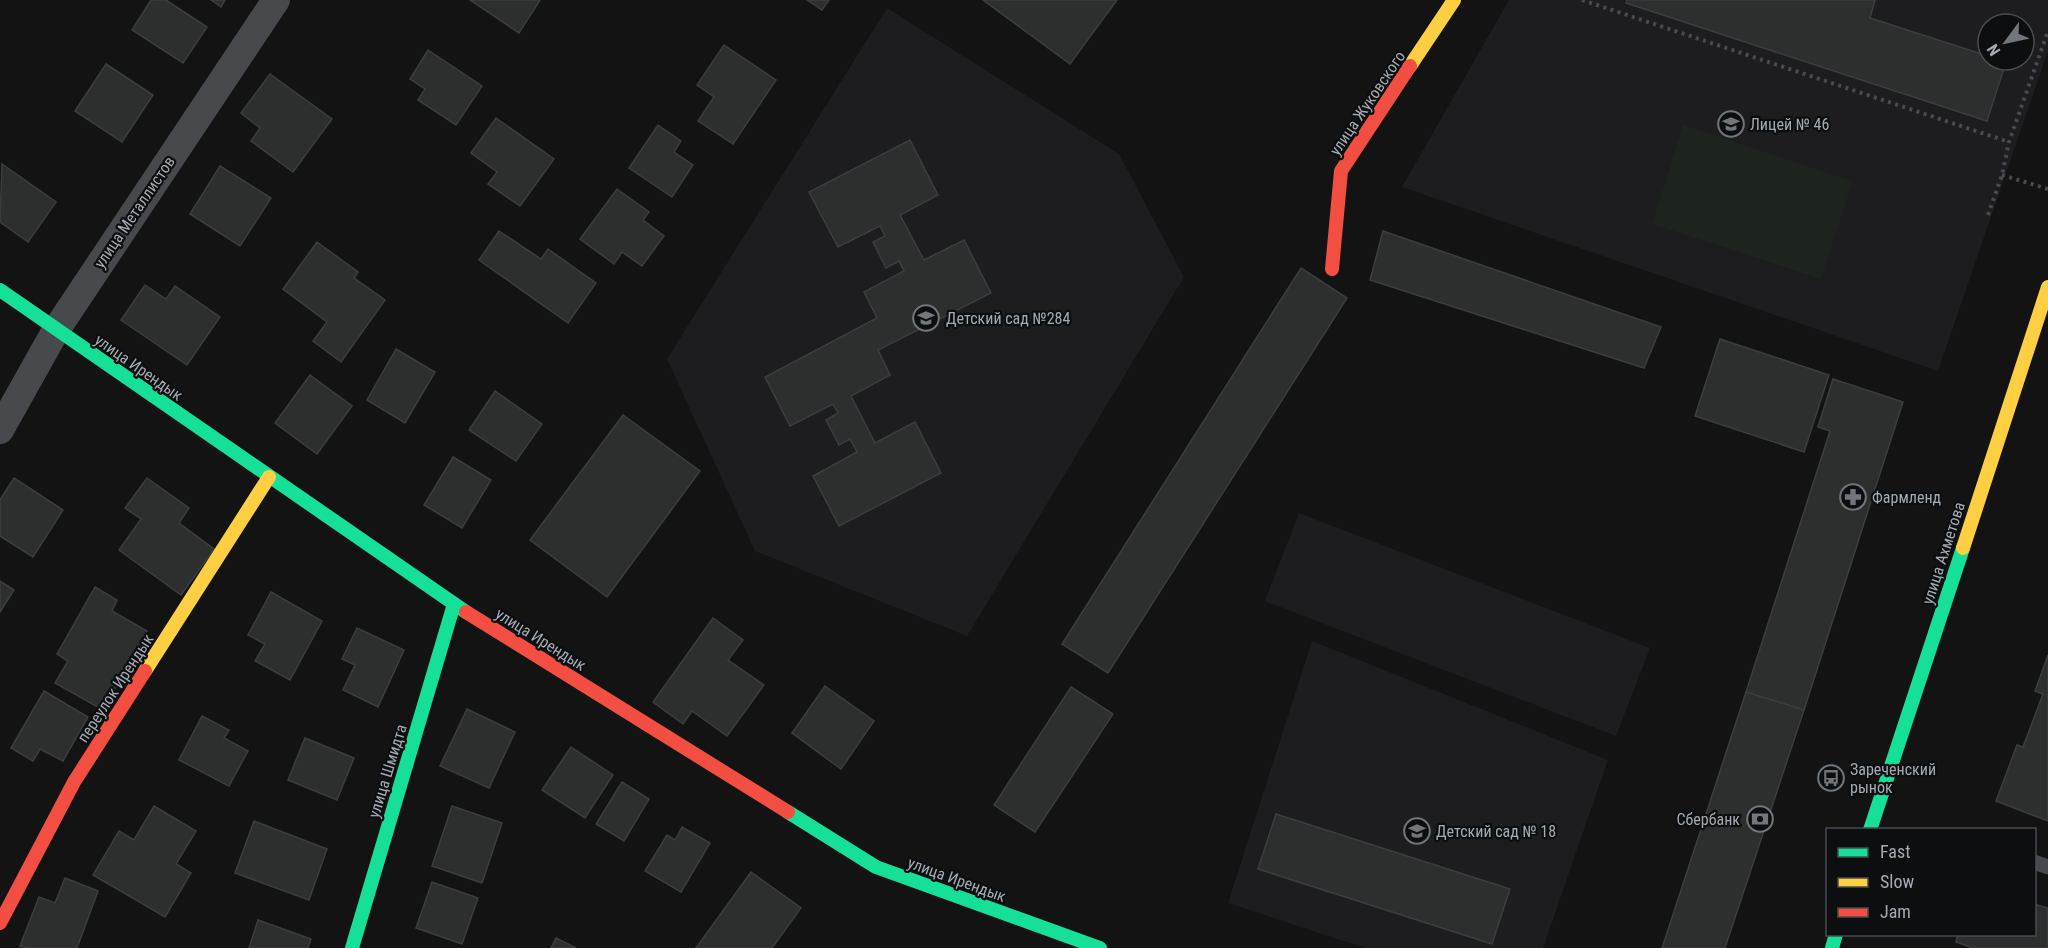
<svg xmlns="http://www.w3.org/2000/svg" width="2048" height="948" font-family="'Roboto Condensed',sans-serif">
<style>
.built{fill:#1d1d1f;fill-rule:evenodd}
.green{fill:#1d231d}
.building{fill:#2d2e2e;stroke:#3b3d3f;stroke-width:1.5}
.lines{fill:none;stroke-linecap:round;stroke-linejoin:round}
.path{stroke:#494a4e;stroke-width:4;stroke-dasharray:3 4.5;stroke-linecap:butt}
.lane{stroke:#47494c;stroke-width:15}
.street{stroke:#47494c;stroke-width:28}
.fast{stroke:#16e098;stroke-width:14}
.slow{stroke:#ffcf43;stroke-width:14}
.jam{stroke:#f24e42;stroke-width:14}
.labels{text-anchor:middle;stroke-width:4.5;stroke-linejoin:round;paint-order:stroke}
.street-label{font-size:16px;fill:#a4abb4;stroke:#0d0e0f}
.poi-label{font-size:16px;fill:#a4abb4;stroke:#0d0e0f;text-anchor:start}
</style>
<rect width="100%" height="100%" fill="#131313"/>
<!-- built -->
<g class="built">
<path d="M1509,0H2048V51L1938,371L1402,187ZM1988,24H2024V60H1988Z"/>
<path d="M887,8L1119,154L1184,277L967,636L755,551L667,359Z"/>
<path d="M1299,513L1650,648L1616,736L1265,601Z"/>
<path d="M1312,641L1608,760L1543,948H1365L1228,903Z"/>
</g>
<!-- green -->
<path class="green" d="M1683,125L1853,181L1821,279L1652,224Z"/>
<!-- building -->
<g class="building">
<path d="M151,0H166L207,27L183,63L132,30Z"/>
<path d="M211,0H225L221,7Z"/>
<path d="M470,0H540L519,33Z"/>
<path d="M807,0H829L822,10Z"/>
<path d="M983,0H1117L1070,64Z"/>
<path d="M1627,0H1875L1870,18L1988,56V60L2006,62L1987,121L1626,3Z"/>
<path d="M724,45L776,80L733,144L698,121L714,97L697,85Z"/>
<path d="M428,50L482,86L456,125L418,100L425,89L410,79Z"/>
<path d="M106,64L153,95L122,142L75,111Z"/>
<path d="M270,74L332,119L293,172L251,141L260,128L241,113Z"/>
<path d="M496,118L554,159L520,206L488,184L497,172L471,153Z"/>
<path d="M658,125L681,141L674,152L693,165L672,197L629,168Z"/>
<path d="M910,140L938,195L900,215L924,260L964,240L991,293L878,350L890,375L851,396L875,443L915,422L941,473L839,526L813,476L857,452L850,439L839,445L826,420L838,413L833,404L790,426L765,377L877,318L864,292L904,271L899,261L886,268L873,242L885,236L880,226L838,247L809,192Z"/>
<path d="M2,164L56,202L28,242L0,222Z"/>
<path d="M220,166L271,198L240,246L190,214Z"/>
<path d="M617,189L649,212L643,220L664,236L642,266L622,252L614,264L580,239Z"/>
<path d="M499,231L541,259L548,249L596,283L568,323L479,260Z"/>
<path d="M1383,231L1661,327L1644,368L1370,280Z"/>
<path d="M317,242L358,272L354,278L385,300L341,362L313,341L327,322L283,289Z"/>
<path d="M1301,268L1347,298L1108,673L1062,644Z"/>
<path d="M145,285L166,299L175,286L220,317L187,365L121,320Z"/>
<path d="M1720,339L1829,375L1804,452L1695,416Z"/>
<path d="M396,349L435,372L405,423L367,400Z"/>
<path d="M310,375L352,406L317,454L275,423Z"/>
<path d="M1833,379L1903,402L1804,710L1746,692L1830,431L1818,427Z"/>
<path d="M495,391L542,424L516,461L469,430Z"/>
<path d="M623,415L700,471L607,597L530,540Z"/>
<path d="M453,457L491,480L462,528L424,505Z"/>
<path d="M14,478L63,510L33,557L0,536V500Z"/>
<path d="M147,478L189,508L179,523L214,549L181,595L119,550L141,519L125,508Z"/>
<path d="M0,581L14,590L0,612Z"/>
<path d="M95,587L117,600L112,611L147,631L103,710L55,683L68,661L57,654Z"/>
<path d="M271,592L322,621L290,680L255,661L265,644L248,635Z"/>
<path d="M713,618L743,640L728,660L764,685L727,736L692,711L683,724L653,702Z"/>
<path d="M357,628L404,650L378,707L343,690L355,665L342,659Z"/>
<path d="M2048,655V821L1996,801L2017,745L2023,747L2043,694L2035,691Z"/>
<path d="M825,686L874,721L841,769L792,733Z"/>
<path d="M1071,687L1113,714L1035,832L994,805Z"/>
<path d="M44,691L88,717L63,761L40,749L33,761L11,748Z"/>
<path d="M1746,692L1804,710L1725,948H1662Z"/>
<path d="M467,709L515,732L489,788L440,766Z"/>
<path d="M202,716L229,730L224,738L248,751L229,786L179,760Z"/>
<path d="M305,738L354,758L337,800L288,780Z"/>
<path d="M571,747L613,775L585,818L542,790Z"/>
<path d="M622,782L649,799L624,841L596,824Z"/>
<path d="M154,806L196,831L176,864L191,873L165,917L93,875L119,831L134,840Z"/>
<path d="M452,806L502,823L482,883L432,866Z"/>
<path d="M1276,814L1510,889L1492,944L1258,869Z"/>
<path d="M254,821L327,849L309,900L235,873Z"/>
<path d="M682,827L710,843L681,892L645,871L667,835L675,840Z"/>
<path d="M751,872L801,908L772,948H696Z"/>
<path d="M65,878L98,891L77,948H27L20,946L39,897L55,903Z"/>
<path d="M432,882L478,898L462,944L416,928Z"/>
<path d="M2034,904L2048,908V948H1973L1956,942L1958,934H2034Z"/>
<path d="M258,920L311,939L308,948H249Z"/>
<path d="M556,938L576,948H551Z"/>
</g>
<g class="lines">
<!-- path -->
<g class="path">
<path d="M1582,0L2009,142"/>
<path d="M2002,175L2048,189"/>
<path d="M1988,215L2002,175L2009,142L2048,31"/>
</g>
<!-- lane -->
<path class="lane" d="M2034,862L2048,867"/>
<!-- street -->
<path class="street" d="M0,430L56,330L276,0"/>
<!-- fast -->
<g class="fast">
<path d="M0,290L466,612"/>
<path d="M788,812L876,867L1100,948"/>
<path d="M1870,830L1963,548"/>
<path d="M352,948L454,604"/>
<path d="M1832,948L1836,934"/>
</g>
<!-- slow -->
<g class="slow">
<path d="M1410,66L1454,0"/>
<path d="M1963,548L2048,287"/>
<path d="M145,671L269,477"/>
</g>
<!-- jam -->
<g class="jam">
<path d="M1332,269L1341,171L1410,66"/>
<path d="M466,612L788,812"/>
<path d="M0,923L74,782L145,671"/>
</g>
</g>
<!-- icons -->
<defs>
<g id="school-ring" transform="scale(1.35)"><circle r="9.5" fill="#0d0e0f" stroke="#71767c" stroke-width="1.5"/><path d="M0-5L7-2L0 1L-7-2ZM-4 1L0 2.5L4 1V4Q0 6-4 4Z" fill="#71767c"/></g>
<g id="pharmacy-ring" transform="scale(1.35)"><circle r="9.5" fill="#0d0e0f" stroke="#71767c" stroke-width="1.5"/><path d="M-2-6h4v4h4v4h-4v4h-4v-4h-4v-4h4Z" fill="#71767c"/></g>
<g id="bus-ring" transform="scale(1.35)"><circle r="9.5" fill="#0d0e0f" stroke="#71767c" stroke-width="1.5"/><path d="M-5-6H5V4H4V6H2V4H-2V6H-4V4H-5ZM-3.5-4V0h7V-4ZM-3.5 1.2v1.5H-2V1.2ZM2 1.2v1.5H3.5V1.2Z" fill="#71767c"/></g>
<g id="bank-ring" transform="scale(1.35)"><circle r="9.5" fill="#0d0e0f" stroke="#71767c" stroke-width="1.5"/><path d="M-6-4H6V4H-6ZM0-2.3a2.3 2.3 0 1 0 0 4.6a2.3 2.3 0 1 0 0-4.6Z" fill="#71767c"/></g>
</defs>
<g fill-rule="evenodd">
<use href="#school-ring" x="1731" y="124"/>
<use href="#school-ring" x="926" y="318"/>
<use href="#pharmacy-ring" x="1853" y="497"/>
<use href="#bus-ring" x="1831" y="778"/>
<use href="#bank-ring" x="1760" y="819"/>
<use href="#school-ring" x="1417" y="831"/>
</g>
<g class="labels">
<!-- street labels -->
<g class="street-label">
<text transform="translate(1367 103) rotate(-56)" y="6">улица Жуковского</text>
<text transform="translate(134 212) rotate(-56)" y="6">улица Металлистов</text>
<text transform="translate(139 367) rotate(35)" y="6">улица Ирендык</text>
<text transform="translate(1943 553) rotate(-72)" y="6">улица Ахметова</text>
<text transform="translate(541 639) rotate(32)" y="6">улица Ирендык</text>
<text transform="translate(115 688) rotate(-57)" y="6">переулок Ирендык</text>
<text transform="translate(387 771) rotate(-73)" y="6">улица Шмидта</text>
<text transform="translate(957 879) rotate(20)" y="6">улица Ирендык</text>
</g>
<!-- poi labels -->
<g class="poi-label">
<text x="1750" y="130">Лицей № 46</text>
<text x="946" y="324">Детский сад №284</text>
<text x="1872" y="503">Фармленд</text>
<text x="1850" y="775">Зареченский<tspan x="1850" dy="18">рынок</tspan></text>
<text x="1740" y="825" text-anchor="end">Сбербанк</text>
<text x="1436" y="837">Детский сад № 18</text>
</g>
</g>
<!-- legend -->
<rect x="1826" y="828" width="210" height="108" fill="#0d0e0f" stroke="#494d51" stroke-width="1.5"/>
<rect x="1838" y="848" width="30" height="9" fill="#16e098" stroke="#494d51" stroke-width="1.5"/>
<text x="1880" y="858" font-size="18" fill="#a4abb4">Fast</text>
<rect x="1838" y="878" width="30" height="9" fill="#ffcf43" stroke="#494d51" stroke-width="1.5"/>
<text x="1880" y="888" font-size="18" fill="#a4abb4">Slow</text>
<rect x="1838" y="908" width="30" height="9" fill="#f24e42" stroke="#494d51" stroke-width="1.5"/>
<text x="1880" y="918" font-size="18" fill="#a4abb4">Jam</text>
<!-- north arrow -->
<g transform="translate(2006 42) rotate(237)"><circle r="28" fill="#0d0e0f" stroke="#494d51" stroke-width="1.5"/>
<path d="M0-4.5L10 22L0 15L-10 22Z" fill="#71767c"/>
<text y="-9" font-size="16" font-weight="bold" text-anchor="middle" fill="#a4abb4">N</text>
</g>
</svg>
